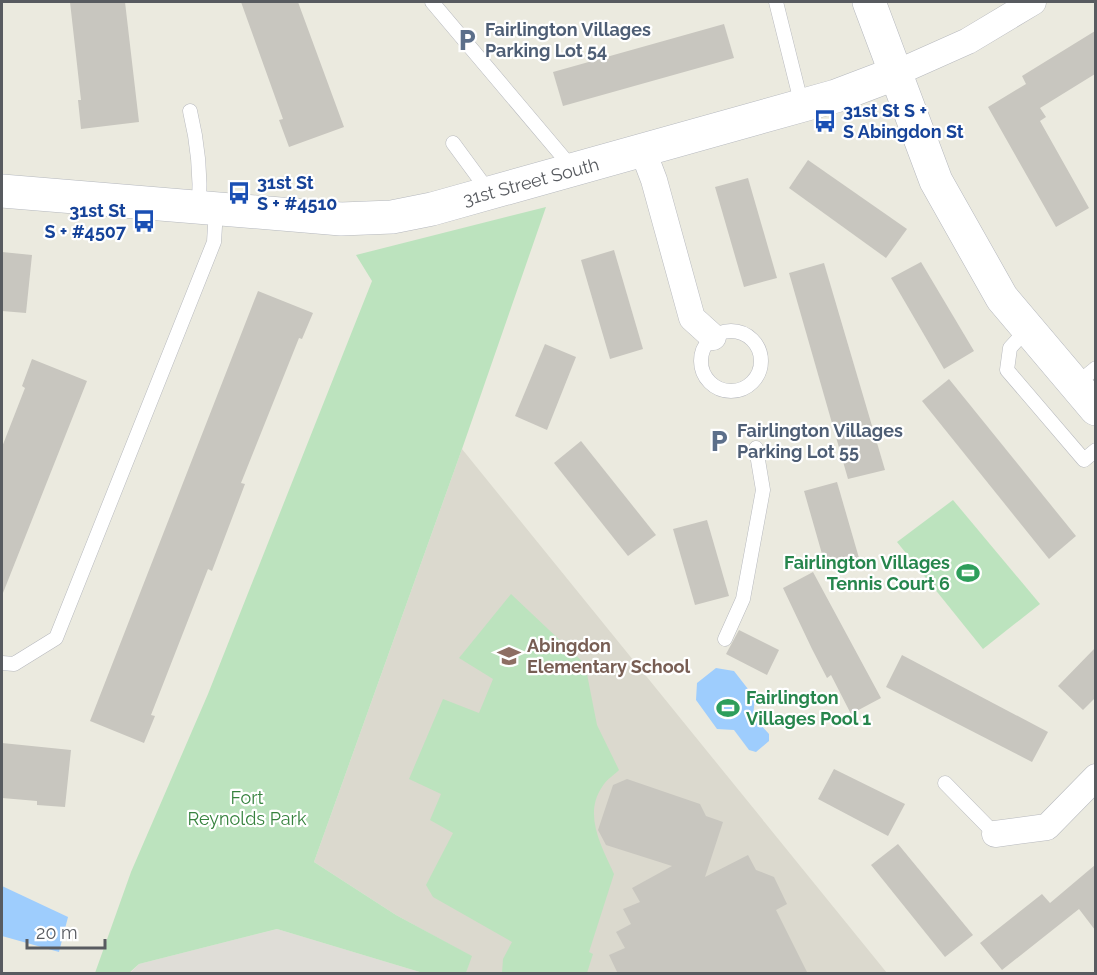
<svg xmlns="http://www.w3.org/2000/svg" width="1097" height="975" font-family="Raleway,sans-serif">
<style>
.industrial{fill:#dfddd7}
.education{fill:#dbd9ce}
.green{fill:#bce3be}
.water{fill:#9ecdfd}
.building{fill:#c8c6bf}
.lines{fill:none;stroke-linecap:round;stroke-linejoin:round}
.lane-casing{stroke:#b7b9be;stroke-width:15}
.street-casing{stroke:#b7b9be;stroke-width:27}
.secondary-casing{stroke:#b5b8be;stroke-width:34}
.lane{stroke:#fff;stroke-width:14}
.street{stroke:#fff;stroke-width:26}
.secondary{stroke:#fff;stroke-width:33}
.labels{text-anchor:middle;stroke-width:4.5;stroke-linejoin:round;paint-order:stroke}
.service-label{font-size:18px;font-weight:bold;fill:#4e5e75;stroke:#fff;text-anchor:start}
.transit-label{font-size:18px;font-weight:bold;fill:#164399;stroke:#fff;text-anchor:start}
.street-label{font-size:18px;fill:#585b60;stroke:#fff}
.leisure-label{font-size:18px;font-weight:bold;fill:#27864d;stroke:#fff;text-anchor:end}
.education-label{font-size:18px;font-weight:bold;fill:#785e54;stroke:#fff;text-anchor:start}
.park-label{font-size:18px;fill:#36823e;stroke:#fff}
</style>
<rect width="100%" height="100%" fill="#ebeadf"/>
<!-- industrial -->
<path class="industrial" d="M277,929L423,973L129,974L139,964Z"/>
<!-- education -->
<path class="education" d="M462,449L887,973H466L471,956L396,915L314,862Z"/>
<!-- green -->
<g class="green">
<path d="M546,207L462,449L314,862L396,915L472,956L466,973H423L277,929L139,964L129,973H95L131,872L208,694L372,281L356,255Z"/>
<path d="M953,500L1040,604L983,649L897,542Z"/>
<path d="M511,594L585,664L597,725L619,770C614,775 606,780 602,787C583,815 602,847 614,874L589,952L593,954L587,973H502L503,959L512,942L433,897L426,885L453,833L430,820L441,794L409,779L443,699L479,713L493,679L459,658Z"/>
</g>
<!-- water -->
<g class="water">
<path d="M716,668L734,671L755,698L753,716L769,734V741L756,752L749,750L734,730L717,729L696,700L697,683Z"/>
<path d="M2,886L68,917L59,952L2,936Z"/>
</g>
<!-- building -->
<g class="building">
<path d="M70,2H125L139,122L81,129L78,100H81Z"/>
<path d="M241,2H298L344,127L289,147L279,120L283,119Z"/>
<path d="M724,24L734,58L563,106L553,72Z"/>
<path d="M1095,31V74L1040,108L1046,117L1040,121L1089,208L1056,227L988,107L1026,84L1022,76Z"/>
<path d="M808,160L907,229L886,258L789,188Z"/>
<path d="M748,178L777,278L744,287L715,187Z"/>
<path d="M614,250L643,349L610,359L581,260Z"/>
<path d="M2,252L32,255L26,313L2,311Z"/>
<path d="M921,262L974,351L944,369L891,278Z"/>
<path d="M824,263L885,470L848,479L789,273Z"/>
<path d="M258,291L313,313L302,339L299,338L241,483L245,484L212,571L208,569L151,715L155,716L144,743L90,721Z"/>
<path d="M545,344L576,357L547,430L515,416Z"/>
<path d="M32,359L87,381L3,593L2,447L25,388L22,386Z"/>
<path d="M949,379L1076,536L1049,559L922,401Z"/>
<path d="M581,441L656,535L628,556L554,463Z"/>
<path d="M837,482L859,558L826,568L804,491Z"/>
<path d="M707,520L729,596L695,605L673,529Z"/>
<path d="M813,572L881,698L851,714L831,675L827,678L812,649L783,588Z"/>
<path d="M739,630L779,650L767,675L726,654Z"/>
<path d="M1095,648V698L1083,710L1058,686Z"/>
<path d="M902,655L1048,732L1032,762L886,687Z"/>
<path d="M2,743L71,750L65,807L37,805V801L2,798Z"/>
<path d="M834,769L905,804L888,836L818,799Z"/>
<path d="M627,779L700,804L706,816L723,822L705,877L748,855L756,870L774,877L787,904L776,910L808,974H618L609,955L625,948L616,932L631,924L623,909L640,902L632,888L672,866L606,845L598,830L613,785Z"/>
<path d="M898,844L973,935L945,957L871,865Z"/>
<path d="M1095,865V930L1079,909L1002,970L980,943L1042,894L1050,903Z"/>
</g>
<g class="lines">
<!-- lane casing -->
<g class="lane-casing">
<g id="lane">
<path d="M432,2L573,169"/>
<path d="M776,2L802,106"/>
<path d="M190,111C198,144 201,174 199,208"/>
<path d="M453,143L489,192"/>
<path d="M1028,328L1010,348L1007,370L1084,460L1096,450"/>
<circle cx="731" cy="361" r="30"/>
<path d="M1075,385L1096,368"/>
<path d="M725,639L743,599L763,490L756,448"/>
<path d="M2,663L14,664L56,638L214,242L216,210"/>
<path d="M945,783L995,834"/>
</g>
</g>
<!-- street casing -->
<g class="street-casing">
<g id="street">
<path d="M894,74L968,41L1033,2"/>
<path d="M643,151L654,180L692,318L713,337"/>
<path d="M995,834L1047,827L1096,777"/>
</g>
</g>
<!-- secondary casing -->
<g class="secondary-casing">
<g id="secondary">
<path d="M869,2L936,181L1002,298L1096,409"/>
<path d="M2,191L341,219L392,217L432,209L836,96L894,74"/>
</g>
</g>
<!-- lane -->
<use href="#lane" class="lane"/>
<!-- street -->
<use href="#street" class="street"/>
<!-- secondary -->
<use href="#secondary" class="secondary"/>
</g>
<!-- icons -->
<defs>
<g id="parking-bare" transform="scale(1.8)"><path d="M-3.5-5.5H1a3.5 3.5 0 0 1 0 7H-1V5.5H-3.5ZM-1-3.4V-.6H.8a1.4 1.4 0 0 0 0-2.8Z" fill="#5c6f8a" stroke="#fff" stroke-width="2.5" paint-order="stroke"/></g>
<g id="bus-bare" transform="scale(1.8)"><path d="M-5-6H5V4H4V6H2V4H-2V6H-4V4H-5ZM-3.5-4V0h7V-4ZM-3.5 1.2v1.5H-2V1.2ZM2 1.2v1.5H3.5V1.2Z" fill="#1a4fb4" stroke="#fff" stroke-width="2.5" paint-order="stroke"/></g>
<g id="stadium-bare" transform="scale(1.8)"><path d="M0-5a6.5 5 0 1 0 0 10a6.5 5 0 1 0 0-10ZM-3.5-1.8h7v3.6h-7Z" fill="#2e9e5b" stroke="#fff" stroke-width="2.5" paint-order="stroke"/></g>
<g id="school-bare" transform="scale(1.8)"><path d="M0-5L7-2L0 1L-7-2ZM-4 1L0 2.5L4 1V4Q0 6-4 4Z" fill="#8d6e63" stroke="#fff" stroke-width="2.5" paint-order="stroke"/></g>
</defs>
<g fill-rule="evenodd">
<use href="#parking-bare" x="467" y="40"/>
<use href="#bus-bare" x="825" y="121"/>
<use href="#bus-bare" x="239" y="193"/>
<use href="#bus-bare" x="144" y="221"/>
<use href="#parking-bare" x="719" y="441"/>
<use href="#stadium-bare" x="968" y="573"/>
<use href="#school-bare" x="509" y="656"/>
<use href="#stadium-bare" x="728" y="708"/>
</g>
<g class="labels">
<!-- service labels -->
<g class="service-label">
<text x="485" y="36">Fairlington Villages<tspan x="485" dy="21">Parking Lot 54</tspan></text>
<text x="737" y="437">Fairlington Villages<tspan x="737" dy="21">Parking Lot 55</tspan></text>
</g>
<!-- transit labels -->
<g class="transit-label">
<text x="843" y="117">31st St S +<tspan x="843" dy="21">S Abingdon St</tspan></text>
<text x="257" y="189">31st St<tspan x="257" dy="21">S + #4510</tspan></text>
<text x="126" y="217" text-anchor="end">31st St<tspan x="126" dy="21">S + #4507</tspan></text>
</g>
<!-- street labels -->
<g class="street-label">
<text transform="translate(531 182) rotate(-15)" y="6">31st Street South</text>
</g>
<!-- leisure labels -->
<g class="leisure-label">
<text x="950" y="569">Fairlington Villages<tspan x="950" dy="21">Tennis Court 6</tspan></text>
<text x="746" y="704" text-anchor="start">Fairlington<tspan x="746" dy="21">Villages Pool 1</tspan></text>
</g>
<!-- education labels -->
<g class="education-label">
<text x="527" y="652">Abingdon<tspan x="527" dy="21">Elementary School</tspan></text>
</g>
<!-- park labels -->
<g class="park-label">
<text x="247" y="804">Fort<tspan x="247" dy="21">Reynolds Park</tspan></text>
</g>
</g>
<!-- border -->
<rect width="1097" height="975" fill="none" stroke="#585b60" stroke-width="6"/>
<!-- scale -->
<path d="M27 939v9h78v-9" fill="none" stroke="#585b60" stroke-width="3"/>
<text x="36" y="939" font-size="18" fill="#585b60" stroke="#ffffff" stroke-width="4.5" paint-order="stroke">20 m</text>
</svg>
